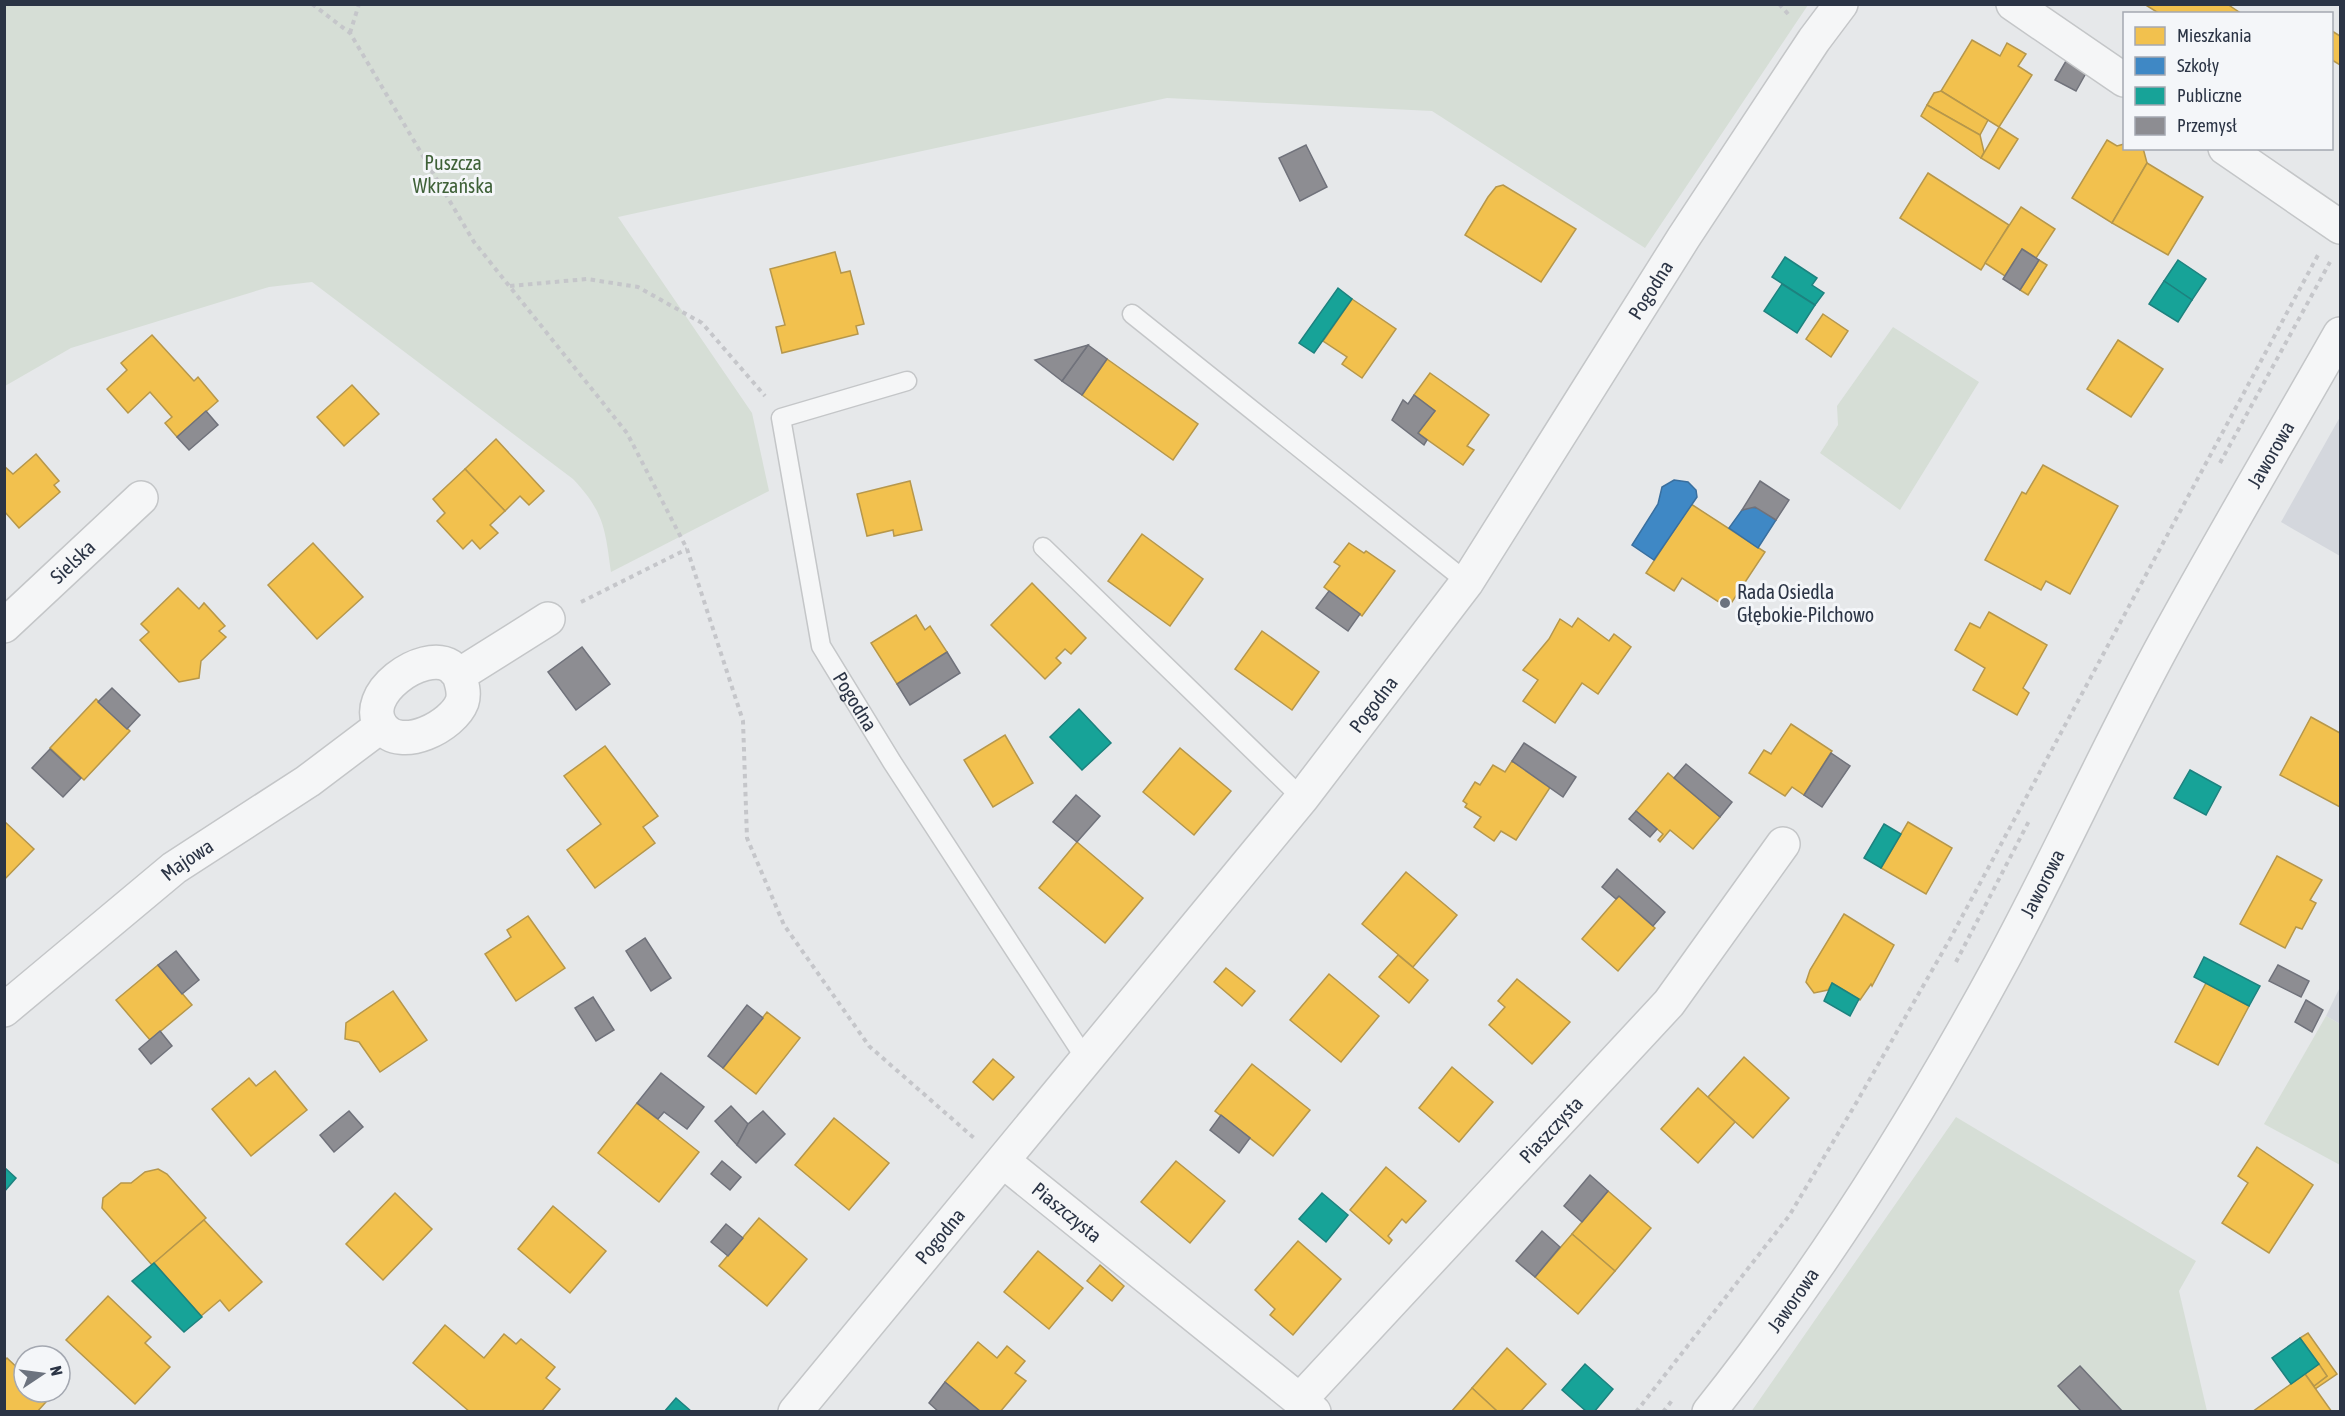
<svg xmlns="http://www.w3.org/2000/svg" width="2345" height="1416" font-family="'Asap Condensed',sans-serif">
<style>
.built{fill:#d4d7dd}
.green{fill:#d6ded6}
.homes{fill:#f2c14e;stroke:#b6974b;stroke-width:1.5}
.schools{fill:#3f88c5;stroke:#396f9f;stroke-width:1.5}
.public{fill:#17a398;stroke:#1d827f;stroke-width:1.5}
.industry{fill:#8d8d92;stroke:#70727b;stroke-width:1.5}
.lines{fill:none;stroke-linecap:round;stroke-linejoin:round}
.service-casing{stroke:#c4c6c8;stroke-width:21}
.minor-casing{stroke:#c4c6c8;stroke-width:36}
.path{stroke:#c5c6ca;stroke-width:4;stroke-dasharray:4.5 4.5;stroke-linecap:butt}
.service{stroke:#f5f6f7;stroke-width:18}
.minor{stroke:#f5f6f7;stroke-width:33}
.poi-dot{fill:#6c737f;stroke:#f4f6f9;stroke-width:2}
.labels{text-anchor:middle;stroke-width:6;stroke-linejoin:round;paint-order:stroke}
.park-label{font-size:20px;fill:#3f6138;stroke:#f4f6f9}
.street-label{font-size:20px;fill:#2b3445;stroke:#f4f6f9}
.poi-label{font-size:20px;fill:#2b3445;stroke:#f4f6f9;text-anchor:start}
</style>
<rect width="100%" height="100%" fill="#e6e8ea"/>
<!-- built -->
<g class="built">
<path d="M2340,417V556L2281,522Z"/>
<path d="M2340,987V1024L2326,1016Z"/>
</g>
<!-- green -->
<g class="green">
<path d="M5,4H1808V5L1645,248L1432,111L1167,98L618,217L752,413L769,491L611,572C605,528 604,512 573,479L312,282L269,287L71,348L5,386Z"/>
<path d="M1893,327L1979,382L1900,510L1820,453L1838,425L1837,406Z"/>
<path d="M2326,1016L2340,1024V1165L2264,1124Z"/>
<path d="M1956,1117L2196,1261L2179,1291L2207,1411L1751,1412Z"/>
</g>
<!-- homes -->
<g class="homes">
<path d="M2144,4H2227L2242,14H2160Z"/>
<path d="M2332,31L2340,36V65L2332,60Z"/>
<path d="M1972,40L2000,56L2007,43L2026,54L2018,66L2032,75L1999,127L1941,91Z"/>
<path d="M1941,91L1988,120L1980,135L1927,105L1934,93Z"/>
<path d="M1927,105L1980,135L1984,152L1981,158L1921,116Z"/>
<path d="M1999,127L2018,139L1999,169L1981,158Z"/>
<path d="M2107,140L2117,146L2124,144V148H2143L2147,163L2112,223L2072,198Z"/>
<path d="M2147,163L2203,197L2168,255L2112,223Z"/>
<path d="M1928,173L2009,225L1981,270L1900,218Z"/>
<path d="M1503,185L1576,229L1541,282L1465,235L1488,197L1496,187Z"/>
<path d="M2021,207L2055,229L2036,258L2022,249L2005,276L1985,263Z"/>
<path d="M835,252L841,273L850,271L864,324L856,326L858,334L782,353L776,327L785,325L770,269Z"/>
<path d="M2039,260L2047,265L2028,295L2020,290Z"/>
<path d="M1352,299L1396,329L1362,378L1342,364L1347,357L1323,341Z"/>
<path d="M1823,314L1848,331L1831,357L1806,339Z"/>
<path d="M152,335L194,381L198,377L218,401L177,437L165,423L172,417L150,392L128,413L107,389L127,370L121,363Z"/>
<path d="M2118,340L2163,369L2131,417L2087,389Z"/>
<path d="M1107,359L1198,424L1173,460L1082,395Z"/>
<path d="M1430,373L1489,415L1467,446L1474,450L1463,465L1418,433L1435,411L1414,395Z"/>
<path d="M352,385L379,414L344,446L317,417Z"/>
<path d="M496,439L544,491L529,505L520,496L505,511L465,469Z"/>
<path d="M36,454L59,481L54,485L60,492L19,528L4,511V466L13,474Z"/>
<path d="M2043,465L2118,506L2070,594L2046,581L2041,590L1985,560L2022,492L2026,494Z"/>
<path d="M465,469L505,511L490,525L498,533L480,549L472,540L463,549L437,521L445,513L433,499Z"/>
<path d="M910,481L922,530L894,536L893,530L867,536L857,494Z"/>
<path d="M1691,504L1765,552L1728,608L1682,578L1674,591L1646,573Z"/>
<path d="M1142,534L1203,579L1170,626L1108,581Z"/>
<path d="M313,543L363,597L317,639L268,585Z"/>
<path d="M1349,543L1364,553L1366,551L1395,571L1362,616L1324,587L1340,566L1334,562Z"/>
<path d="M1032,583L1086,638L1071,654L1065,649L1056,658L1061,663L1045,679L991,625Z"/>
<path d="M178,588L199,609L204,603L225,626L219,631L226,637L201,661L199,678L179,682L140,640L149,632L141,624Z"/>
<path d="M1989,612L2047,645L2023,688L2029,693L2017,715L1973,690L1985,668L1955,650L1970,623L1980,628Z"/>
<path d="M916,615L925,630L930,626L947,652L897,684L871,643Z"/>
<path d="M1578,618L1609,641L1614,634L1631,647L1598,694L1582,683L1555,723L1523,701L1538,680L1523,670L1549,639L1560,619L1572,627Z"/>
<path d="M1262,631L1319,672L1292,710L1235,669Z"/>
<path d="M96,699L130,731L84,780L50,748Z"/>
<path d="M2311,717L2340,733V807L2280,775Z"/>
<path d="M1791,724L1832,751L1804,795L1792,787L1785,796L1749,773L1764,750L1771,754Z"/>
<path d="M1005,735L1033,783L993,807L964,760Z"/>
<path d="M605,746L658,816L643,827L655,843L595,888L567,850L601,824L564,776Z"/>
<path d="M1180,748L1231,791L1194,835L1143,792Z"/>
<path d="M1512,761L1551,786L1516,840L1501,831L1494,841L1474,827L1481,817L1465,807L1467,804L1463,801L1475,782L1480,785L1493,765L1505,772Z"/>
<path d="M1668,773L1720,817L1693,849L1670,830L1660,842L1658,840L1663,834L1636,811Z"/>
<path d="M4,821L34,849L4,880Z"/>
<path d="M1908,822L1952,848L1926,894L1881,868Z"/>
<path d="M1077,842L1143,898L1105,943L1039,888Z"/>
<path d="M2277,856L2322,880L2310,900L2316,903L2302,929L2296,927L2285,948L2240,924Z"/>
<path d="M1406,872L1457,915L1413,967L1362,924Z"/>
<path d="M1619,896L1655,928L1618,971L1582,939Z"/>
<path d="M1844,914L1894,945L1872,986L1871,984L1860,1000L1832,983L1828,990L1814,993L1806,982L1810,970Z"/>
<path d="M528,916L565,968L516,1001L485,954L511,937L507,930Z"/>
<path d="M1398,955L1428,980L1409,1003L1379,977Z"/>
<path d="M158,965L192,1005L150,1040L116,1000Z"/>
<path d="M1226,968L1255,991L1242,1006L1214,982Z"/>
<path d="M1329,974L1379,1016L1341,1062L1290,1020Z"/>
<path d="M1517,979L1570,1022L1532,1064L1489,1025L1505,1007L1498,1001Z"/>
<path d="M2206,983L2249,1006L2218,1065L2175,1042Z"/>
<path d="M393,991L427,1040L380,1072L359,1042L345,1039L346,1023Z"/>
<path d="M767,1012L800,1038L756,1094L723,1068Z"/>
<path d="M1744,1057L1789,1098L1753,1138L1708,1097Z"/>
<path d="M993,1059L1014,1077L993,1100L973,1082Z"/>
<path d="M1252,1064L1310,1110L1273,1156L1215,1111Z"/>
<path d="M1452,1067L1493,1102L1459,1142L1419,1108Z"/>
<path d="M275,1071L307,1110L251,1156L212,1109L249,1078L256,1086Z"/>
<path d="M1698,1088L1735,1122L1698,1163L1661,1129Z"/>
<path d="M637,1103L699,1152L659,1202L598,1153Z"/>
<path d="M834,1118L889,1163L849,1210L795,1165Z"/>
<path d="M2257,1147L2313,1185L2269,1253L2222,1223L2248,1183L2238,1176Z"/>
<path d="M1176,1161L1225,1201L1190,1243L1141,1202Z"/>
<path d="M1386,1167L1426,1201L1406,1223L1402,1219L1388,1236L1392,1240L1389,1244L1350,1210Z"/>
<path d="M158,1169L167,1174L206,1218L152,1265L102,1208L103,1198L121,1183H131L145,1172Z"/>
<path d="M1608,1191L1651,1228L1615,1271L1572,1234Z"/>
<path d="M395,1193L432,1229L383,1280L346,1244Z"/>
<path d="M553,1206L606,1251L570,1293L518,1249Z"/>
<path d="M759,1218L807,1259L767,1306L719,1266Z"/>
<path d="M204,1220L262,1282L229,1311L220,1300L201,1316L154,1263Z"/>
<path d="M1572,1234L1615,1271L1578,1314L1535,1277Z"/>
<path d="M1298,1241L1341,1279L1293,1335L1270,1315L1275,1309L1255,1290Z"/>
<path d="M1038,1251L1083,1288L1049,1329L1004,1292Z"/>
<path d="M1100,1265L1124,1286L1112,1301L1087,1281Z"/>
<path d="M108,1296L151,1337L145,1343L170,1367L135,1404L66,1340Z"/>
<path d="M445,1325L484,1358L504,1334L516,1344L521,1339L555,1367L546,1378L560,1389L541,1412H470L413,1363Z"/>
<path d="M2308,1333L2337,1374L2315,1389L2314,1386L2327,1376L2300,1338Z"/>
<path d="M978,1342L997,1358L1007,1346L1025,1361L1015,1373L1026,1381L1000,1412H981L945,1382Z"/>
<path d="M1507,1348L1546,1384L1520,1412H1498L1472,1388Z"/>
<path d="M7,1358L24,1374V1392L54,1393L37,1412H4V1361Z"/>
<path d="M2319,1364L2327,1376L2314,1386L2305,1374Z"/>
<path d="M2305,1374L2332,1412H2252L2291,1384Z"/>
<path d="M1472,1388L1498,1412H1451Z"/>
</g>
<!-- schools -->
<g class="schools">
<path d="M1674,480L1688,482L1696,490L1697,497L1654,560L1632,545L1658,504L1662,487Z"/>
<path d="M1750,507L1758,508L1776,520L1758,548L1729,528L1742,510Z"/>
</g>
<!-- public -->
<g class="public">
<path d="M1785,257L1817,278L1812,285L1824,293L1815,305L1772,277Z"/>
<path d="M2178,260L2206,279L2192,300L2164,281Z"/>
<path d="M2164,281L2192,300L2178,322L2149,304Z"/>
<path d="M1782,284L1815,305L1797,333L1764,311Z"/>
<path d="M1338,288L1352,299L1314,353L1299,343Z"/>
<path d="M1079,709L1111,743L1082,770L1050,737Z"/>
<path d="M2190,770L2221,787L2206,815L2174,798Z"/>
<path d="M1884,824L1901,834L1881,868L1864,858Z"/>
<path d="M2204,957L2260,986L2249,1006L2194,977Z"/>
<path d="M1832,983L1859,999L1850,1016L1824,1001Z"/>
<path d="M4,1167L16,1178L4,1192Z"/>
<path d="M1322,1193L1348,1215L1326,1242L1299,1219Z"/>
<path d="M154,1263L202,1317L184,1332L132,1281Z"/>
<path d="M2300,1338L2319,1364L2291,1384L2272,1358Z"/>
<path d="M1585,1364L1613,1389L1594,1412H1587L1562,1390Z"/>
<path d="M676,1398L692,1412H664Z"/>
</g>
<!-- industry -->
<g class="industry">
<path d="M2066,61L2086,73L2076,91L2055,80Z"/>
<path d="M1306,145L1327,187L1300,201L1279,158Z"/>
<path d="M2022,249L2039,260L2020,290L2003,279Z"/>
<path d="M1088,345L1107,359L1082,395L1062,381Z"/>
<path d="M1088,345L1062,381L1035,360Z"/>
<path d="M1414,395L1435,411L1418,433L1427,440L1424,445L1392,420L1403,400L1408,404Z"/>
<path d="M206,411L218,425L189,450L177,437Z"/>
<path d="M1760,481L1789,500L1776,520L1755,507L1742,510Z"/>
<path d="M1329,591L1360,614L1348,631L1316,608Z"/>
<path d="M582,647L610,684L576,710L548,672Z"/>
<path d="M947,652L960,673L910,705L897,684Z"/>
<path d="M112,688L140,715L127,729L98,702Z"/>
<path d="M1524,743L1576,777L1563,797L1512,761Z"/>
<path d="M50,749L81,778L63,797L32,768Z"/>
<path d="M1831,753L1850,766L1822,807L1804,795Z"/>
<path d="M1686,764L1732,802L1720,817L1674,778Z"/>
<path d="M1076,795L1100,816L1077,842L1053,822Z"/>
<path d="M1636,811L1657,829L1650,837L1629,819Z"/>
<path d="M1617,869L1665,912L1653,926L1619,896L1616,899L1602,887Z"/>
<path d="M645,938L671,978L651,991L626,951Z"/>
<path d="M176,951L199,980L182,994L158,965Z"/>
<path d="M2278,965L2309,981L2301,997L2269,981Z"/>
<path d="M593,997L614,1030L596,1041L575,1008Z"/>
<path d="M2306,1000L2323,1010L2312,1032L2295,1022Z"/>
<path d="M747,1005L763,1018L723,1068L708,1056Z"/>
<path d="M160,1031L172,1046L151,1064L139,1049Z"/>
<path d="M661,1073L704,1107L687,1129L664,1112L658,1119L637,1103Z"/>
<path d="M731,1106L748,1124L737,1145L715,1121Z"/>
<path d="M349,1111L363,1127L334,1152L320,1135Z"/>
<path d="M763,1111L785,1134L756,1163L737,1145L748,1124Z"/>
<path d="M1221,1115L1250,1138L1239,1153L1210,1130Z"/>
<path d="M722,1161L741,1177L730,1190L711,1174Z"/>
<path d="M1590,1175L1608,1191L1582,1222L1564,1206Z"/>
<path d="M726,1224L743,1238L728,1256L711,1242Z"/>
<path d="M1542,1231L1560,1247L1535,1277L1516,1261Z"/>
<path d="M2080,1366L2123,1412H2082L2058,1386Z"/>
<path d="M945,1382L981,1412H939L929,1403Z"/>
</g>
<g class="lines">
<!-- service casing -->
<g class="service-casing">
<g id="service">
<path d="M1132,314L1467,582"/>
<path id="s1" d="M907,381L781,418L821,646L892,762L1087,1061"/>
<path d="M1043,547L1302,798"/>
</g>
</g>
<!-- minor casing -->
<g class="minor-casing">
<g id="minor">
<path d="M2013,4L2124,80"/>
<path d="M2225,148L2340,227"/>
<path id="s2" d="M4,626L141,498"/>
<path d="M459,675C456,672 453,668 450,666C423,649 358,695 382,727C401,753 453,726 462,702C465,693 462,684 459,675L548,619"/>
<path id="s3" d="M4,1010L174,868L308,781L381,726"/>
<path id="s4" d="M1003,1161L1314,1412"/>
<path id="s5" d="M1300,1400L1669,1003L1783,844"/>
<path id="s6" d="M795,1412L1302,798L1467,582L1684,237L1814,40L1841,4"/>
<path id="s7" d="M1709,1412C1820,1273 1916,1120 2000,965C2058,858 2108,746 2166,640C2222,537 2282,436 2340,334"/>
</g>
</g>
<!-- path -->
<g class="path">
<path d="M312,4L350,33L474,242L627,433L687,549L743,721L747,838L784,925L869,1046L974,1138"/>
<path d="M1779,4L1789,15"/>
<path d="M350,33L359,4"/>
<path d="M510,286L587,279L638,287L702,323L765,396"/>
<path d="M2220,463L2330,262"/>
<path d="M581,602L687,549"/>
<path d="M1956,962L2030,819"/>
<path d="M1636,1412L1789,1216L1855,1105L1950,939L2318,255"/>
<path d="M1663,1412L1674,1398"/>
</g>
<!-- service -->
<use href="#service" class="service"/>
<!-- minor -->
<use href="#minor" class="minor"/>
</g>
<!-- markers -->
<circle class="poi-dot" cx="1725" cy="603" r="6"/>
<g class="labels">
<!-- park labels -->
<g class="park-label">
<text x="453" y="170">Puszcza<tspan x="453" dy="23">Wkrzańska</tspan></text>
</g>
<!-- street labels -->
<g class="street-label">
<text dy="7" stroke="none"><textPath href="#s6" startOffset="1413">Pogodna</textPath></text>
<text dy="7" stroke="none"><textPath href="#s7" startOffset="1112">Jaworowa</textPath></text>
<text dy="7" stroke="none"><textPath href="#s2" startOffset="94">Sielska</textPath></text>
<text dy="7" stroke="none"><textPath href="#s1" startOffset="428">Pogodna</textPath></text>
<text dy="7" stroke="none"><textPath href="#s6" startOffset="914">Pogodna</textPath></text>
<text dy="7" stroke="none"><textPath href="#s3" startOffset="237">Majowa</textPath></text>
<text dy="7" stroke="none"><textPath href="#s7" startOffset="626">Jaworowa</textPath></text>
<text dy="7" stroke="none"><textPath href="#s5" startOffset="369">Piaszczysta</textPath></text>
<text dy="7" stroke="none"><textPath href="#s4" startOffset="82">Piaszczysta</textPath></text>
<text dy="7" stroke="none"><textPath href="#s6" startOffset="228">Pogodna</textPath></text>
<text dy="7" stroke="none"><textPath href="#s7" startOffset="140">Jaworowa</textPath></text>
</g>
<!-- poi labels -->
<g class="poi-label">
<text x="1737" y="599">Rada Osiedla<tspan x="1737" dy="23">Głębokie-Pilchowo</tspan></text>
</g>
</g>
<!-- border -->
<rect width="2345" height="1416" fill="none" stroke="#2b3445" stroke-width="12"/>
<!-- legend -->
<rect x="2123" y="12" width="210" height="138" fill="#f4f6f9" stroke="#a4a8b1" stroke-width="1.5"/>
<rect x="2135" y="27" width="30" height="18" fill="#f2c14e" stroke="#a4a8b1" stroke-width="1.5"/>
<text x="2177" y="42" font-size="18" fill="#2b3445">Mieszkania</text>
<rect x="2135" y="57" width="30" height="18" fill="#3f88c5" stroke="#a4a8b1" stroke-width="1.5"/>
<text x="2177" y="72" font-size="18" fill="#2b3445">Szkoły</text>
<rect x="2135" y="87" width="30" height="18" fill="#17a398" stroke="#a4a8b1" stroke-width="1.5"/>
<text x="2177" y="102" font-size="18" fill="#2b3445">Publiczne</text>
<rect x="2135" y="117" width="30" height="18" fill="#8d8d92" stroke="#a4a8b1" stroke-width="1.5"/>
<text x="2177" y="132" font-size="18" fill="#2b3445">Przemysł</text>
<!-- north arrow -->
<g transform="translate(42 1374) rotate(77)"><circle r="28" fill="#f4f6f9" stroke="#a4a8b1" stroke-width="1.5"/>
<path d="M0-4.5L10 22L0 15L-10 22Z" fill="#6c737f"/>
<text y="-9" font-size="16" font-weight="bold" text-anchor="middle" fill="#2b3445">N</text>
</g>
</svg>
